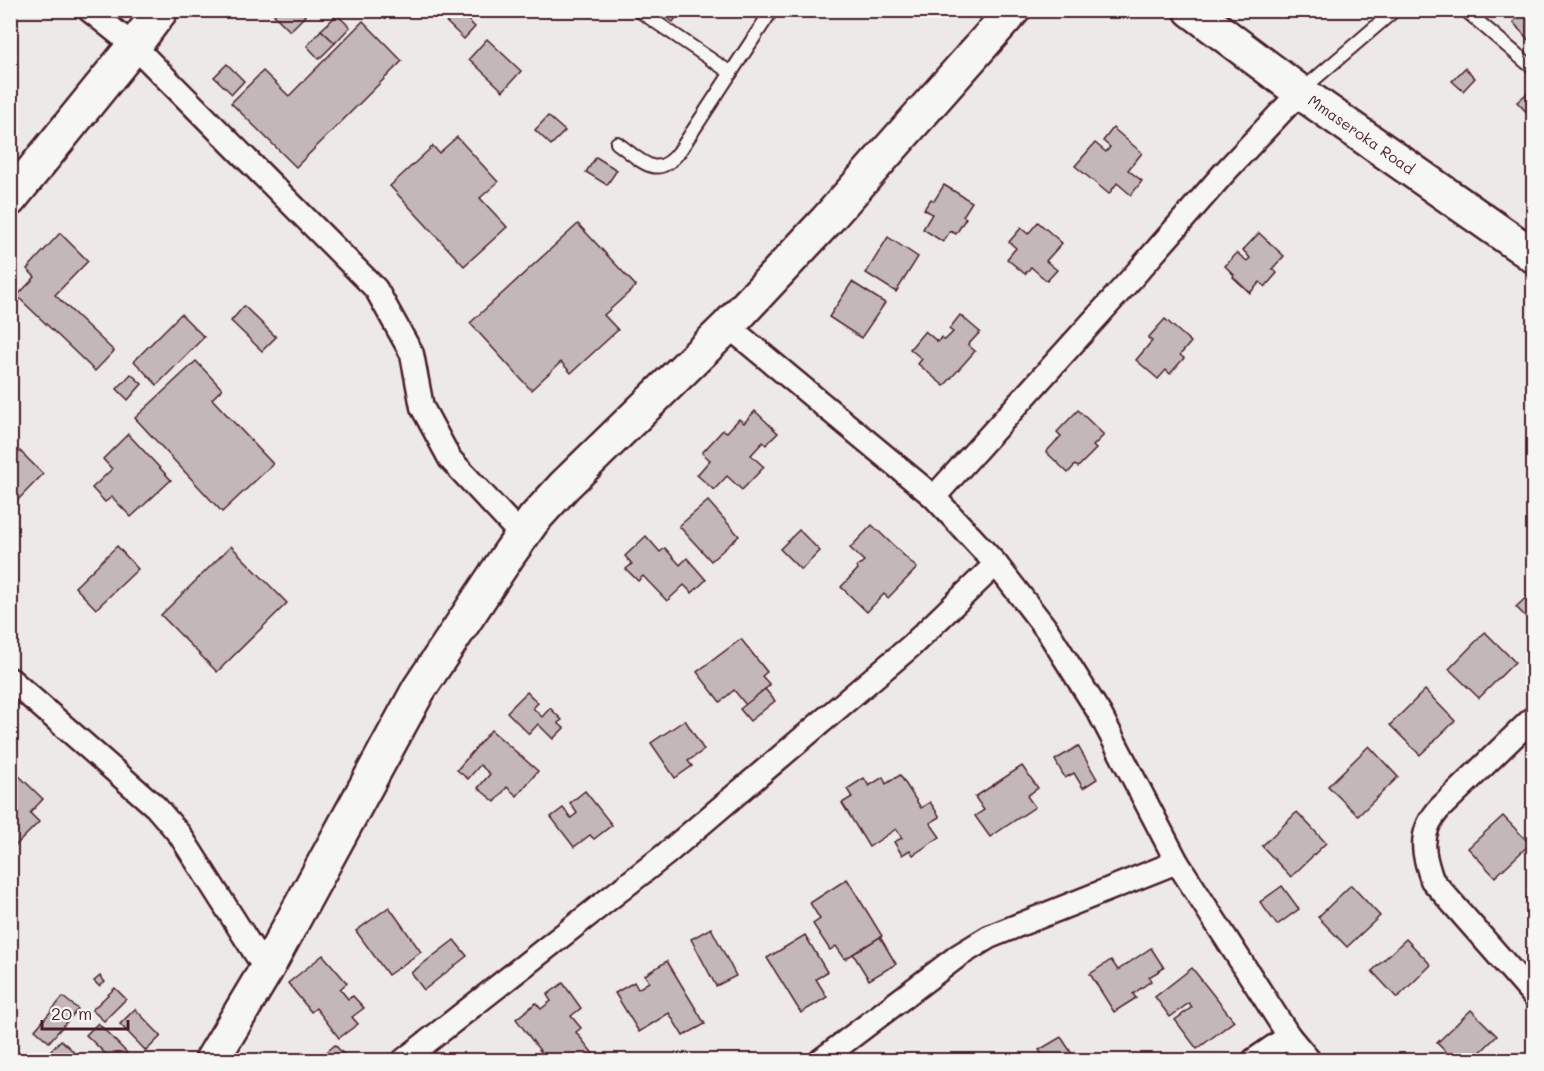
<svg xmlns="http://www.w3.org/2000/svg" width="1544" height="1071" font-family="Mali,sans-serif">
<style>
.building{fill:#c4b7b7;stroke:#4a1f2b;stroke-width:1.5}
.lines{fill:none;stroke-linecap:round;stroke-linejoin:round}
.lane-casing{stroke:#4a1f2b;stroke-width:16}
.street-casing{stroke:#4a1f2b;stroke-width:27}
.secondary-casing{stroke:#4a1f2b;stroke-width:38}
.lane{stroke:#f6f6f2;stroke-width:12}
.street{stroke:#f6f6f2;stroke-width:22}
.secondary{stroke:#f6f6f2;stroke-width:33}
.labels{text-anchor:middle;stroke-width:4.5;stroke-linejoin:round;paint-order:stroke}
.street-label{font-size:15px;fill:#4a1f2b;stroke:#f6f6f2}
</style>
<rect width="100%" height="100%" fill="#ece9e6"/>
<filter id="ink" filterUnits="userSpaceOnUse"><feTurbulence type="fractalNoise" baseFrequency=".0167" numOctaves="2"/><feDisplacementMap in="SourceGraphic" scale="12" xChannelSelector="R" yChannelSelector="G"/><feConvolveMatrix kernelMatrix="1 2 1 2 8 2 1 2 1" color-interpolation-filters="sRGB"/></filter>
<g filter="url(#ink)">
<!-- building -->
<g class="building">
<path d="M279,10H300L305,16L290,31L274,15Z"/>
<path d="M438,10H458L475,27L464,39L436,12Z"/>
<path d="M656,10H681L673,22Z"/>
<path d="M1526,10H1534V41L1531,43L1513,22Z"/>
<path d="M337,15L350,27L335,43L321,30Z"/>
<path d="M363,21L402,61L296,167L231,103L263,71L289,96Z"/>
<path d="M321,30L335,43L319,59L307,46Z"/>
<path d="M487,39L521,71L503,91L469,59Z"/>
<path d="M227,64L244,81L232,94L214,77Z"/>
<path d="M1465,68L1475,78L1463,91L1452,81Z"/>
<path d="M1533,88H1534V120L1517,102Z"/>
<path d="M548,116L565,131L551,145L535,130Z"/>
<path d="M1113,128L1142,153L1128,170L1142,181L1131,195L1117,183L1109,194L1075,166L1095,143L1106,152L1110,147L1103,141Z"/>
<path d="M457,137L498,182L480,198L507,227L464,266L390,186L433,146L439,153Z"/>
<path d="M596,157L617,170L607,185L586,172Z"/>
<path d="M944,185L972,202L963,216L966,218L956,234L950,231L943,242L923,229L932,214L924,209L931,199L934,201Z"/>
<path d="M1038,222L1062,243L1046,261L1057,270L1047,281L1031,267L1025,274L1007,259L1016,248L1009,242L1021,228L1028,234Z"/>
<path d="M578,224L636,286L604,315L618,330L571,373L561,362L531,390L470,323Z"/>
<path d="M60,233L88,261L55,295L114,351L95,371L17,296L35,277L27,269Z"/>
<path d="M1259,233L1284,256L1272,269L1277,273L1265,287L1260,282L1250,293L1233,277L1234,275L1225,266L1237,253L1247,261L1250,258L1243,250Z"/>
<path d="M888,237L918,257L896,292L866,273Z"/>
<path d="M852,282L885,303L861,338L829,317Z"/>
<path d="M244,306L276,337L262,351L231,321Z"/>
<path d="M181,314L204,337L157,385L134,361Z"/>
<path d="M960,315L980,332L968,345L975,351L944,386L918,364L922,359L910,349L925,331L938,342L941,337L945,340L953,332L949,329Z"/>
<path d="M1165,319L1191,342L1180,355L1184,358L1170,374L1166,370L1158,379L1136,360L1152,341L1148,338Z"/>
<path d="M196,361L222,389L212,399L273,464L222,512L135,418Z"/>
<path d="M131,374L142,384L128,400L117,389Z"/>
<path d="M1078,410L1104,435L1093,446L1096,449L1078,467L1075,465L1068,473L1046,452L1061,436L1057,432Z"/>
<path d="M755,411L778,433L766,445L763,442L751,455L764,467L742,490L727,476L714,490L697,475L710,460L702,453L723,430L727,432L739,419L744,423Z"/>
<path d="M128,434L171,480L131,517L112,497L105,502L92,488L112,469L103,459Z"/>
<path d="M20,451L43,474L11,507L10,461Z"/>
<path d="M708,501L739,536L711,561L679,526Z"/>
<path d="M872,525L917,568L888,598L884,594L867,612L841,587L858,569L857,567L864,561L850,548Z"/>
<path d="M799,530L820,551L801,570L780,549Z"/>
<path d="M646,536L660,552L665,548L680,565L687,558L706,580L692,593L684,585L667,601L643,576L638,581L626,569L632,564L625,556Z"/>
<path d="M117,546L138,569L96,609L75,587Z"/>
<path d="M231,546L287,603L217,672L161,615Z"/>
<path d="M1534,590V625L1516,607Z"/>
<path d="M1485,632L1515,662L1479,698L1449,669Z"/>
<path d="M741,639L767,672L762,676L770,685L746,705L734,690L720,702L697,672Z"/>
<path d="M765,689L775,701L750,721L740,709Z"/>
<path d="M1425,690L1455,721L1420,755L1390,725Z"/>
<path d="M527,692L538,703L533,708L542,717L550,708L562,720L558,723L564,728L553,739L538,724L529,734L507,712Z"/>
<path d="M685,720L704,750L688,761L692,766L675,778L651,743Z"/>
<path d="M491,730L538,771L517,796L507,787L495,802L478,788L490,774L480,765L468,779L457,770Z"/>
<path d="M1078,746L1097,779L1083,788L1074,773L1065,778L1055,760Z"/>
<path d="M1369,746L1398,777L1358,816L1328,786Z"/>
<path d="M1022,766L1038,788L1027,796L1035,807L990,837L975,816L984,810L975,797Z"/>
<path d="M14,771L43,799L30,813L39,822L10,851V774Z"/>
<path d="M900,775L921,808L930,802L940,817L930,823L940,837L913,855L910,850L902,855L894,842L902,838L896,829L869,847L842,803L852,797L847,789L864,778L869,786L883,777L886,784Z"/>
<path d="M585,791L612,825L594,839L590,835L574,847L551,817L563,808L571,818L577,813L570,803Z"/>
<path d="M1297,812L1326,843L1291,877L1262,846Z"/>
<path d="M1503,816L1530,844L1495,877L1468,848Z"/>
<path d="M847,879L882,936L845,959L836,946L830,950L813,924L820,919L810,903Z"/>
<path d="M1351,885L1380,916L1347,947L1318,917Z"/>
<path d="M1282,886L1299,909L1277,925L1260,902Z"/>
<path d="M389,907L421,952L388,975L356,931Z"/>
<path d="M711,928L736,976L716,986L691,939Z"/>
<path d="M805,935L827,972L816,979L827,997L801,1013L767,958Z"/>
<path d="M880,937L896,964L869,980L853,954Z"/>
<path d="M1406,939L1431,965L1397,998L1372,971Z"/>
<path d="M454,940L467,956L424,990L411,973Z"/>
<path d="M1151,948L1164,968L1149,977L1151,981L1133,994L1136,998L1114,1012L1090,974L1111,960L1118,970Z"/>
<path d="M323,955L347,983L340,989L348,999L353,996L364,1008L352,1017L358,1024L339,1038L316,1008L311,1012L288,983Z"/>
<path d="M667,961L705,1024L683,1036L669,1013L639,1032L615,993L634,982L638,989L649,982L645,975Z"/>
<path d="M1192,968L1234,1021L1197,1049L1175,1020L1192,1007L1189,1003L1170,1017L1155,997Z"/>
<path d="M100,976L105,982L99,986L94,981Z"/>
<path d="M563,983L581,1008L571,1016L581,1028L576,1032L598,1060H547L516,1019L536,1003L541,1009L551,1001L547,995Z"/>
<path d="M115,988L126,999L104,1021L92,1010Z"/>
<path d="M63,997L78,1009L49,1042L35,1030Z"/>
<path d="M135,1009L161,1036L146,1051L120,1024Z"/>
<path d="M1471,1010L1497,1036L1472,1060H1454L1437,1043Z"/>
<path d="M98,1023L127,1053L119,1060H112L86,1035Z"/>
<path d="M1061,1037L1076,1060H1046L1039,1050Z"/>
<path d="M61,1040L73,1051L64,1060H41Z"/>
<path d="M335,1045L349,1060H317Z"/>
</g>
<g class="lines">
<!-- lane casing -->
<g class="lane-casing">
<g id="lane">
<path d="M638,10L731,73"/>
<path d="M1465,10L1528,64L1534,66"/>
<path d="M1302,90L1395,10"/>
<path d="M617,143C640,159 656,182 679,152L772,10"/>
</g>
</g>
<!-- street casing -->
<g class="street-casing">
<g id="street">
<path d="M89,10L134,46L376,289L412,354L422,407L450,459L522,536"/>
<path d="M728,326L934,497L996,564L1047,630L1100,714L1177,862L1289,1036L1309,1060"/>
<path d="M934,497L1132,278L1224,173L1300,92"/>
<path d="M10,679L156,807L180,835L266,970"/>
<path d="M1534,717L1439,809C1435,814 1430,820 1428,826C1420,844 1426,862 1432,880L1534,996"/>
<path d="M404,1060L666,854L911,646L996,564"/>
<path d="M821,1060L958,956L989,937L1177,862"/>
<path d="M1254,1060L1289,1036"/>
</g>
</g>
<!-- secondary casing -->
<g class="secondary-casing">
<g id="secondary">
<path d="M1191,10L1300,92L1534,256"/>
<path d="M10,199L134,46L161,10"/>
<path d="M212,1060L266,970L419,689L509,554L534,519L564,486L728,326L826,221L1013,10"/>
</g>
</g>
<!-- lane -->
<use href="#lane" class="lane"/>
<!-- street -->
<use href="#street" class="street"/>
<!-- secondary -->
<use href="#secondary" class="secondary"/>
</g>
</g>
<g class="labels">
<!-- street labels -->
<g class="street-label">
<text transform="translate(1361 135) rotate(35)" y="5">Mmaseroka Road</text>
</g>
</g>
<!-- margin -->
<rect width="1544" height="1071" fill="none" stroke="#f6f6f2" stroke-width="36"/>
<rect x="18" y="18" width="1508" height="1035" fill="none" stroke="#4a1f2b" stroke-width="2" filter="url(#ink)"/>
<!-- scale -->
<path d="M42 1020v9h86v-9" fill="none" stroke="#4a1f2b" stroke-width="3"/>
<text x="51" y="1020" font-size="18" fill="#4a1f2b" stroke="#f6f6f2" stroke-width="4.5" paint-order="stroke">20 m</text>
</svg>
